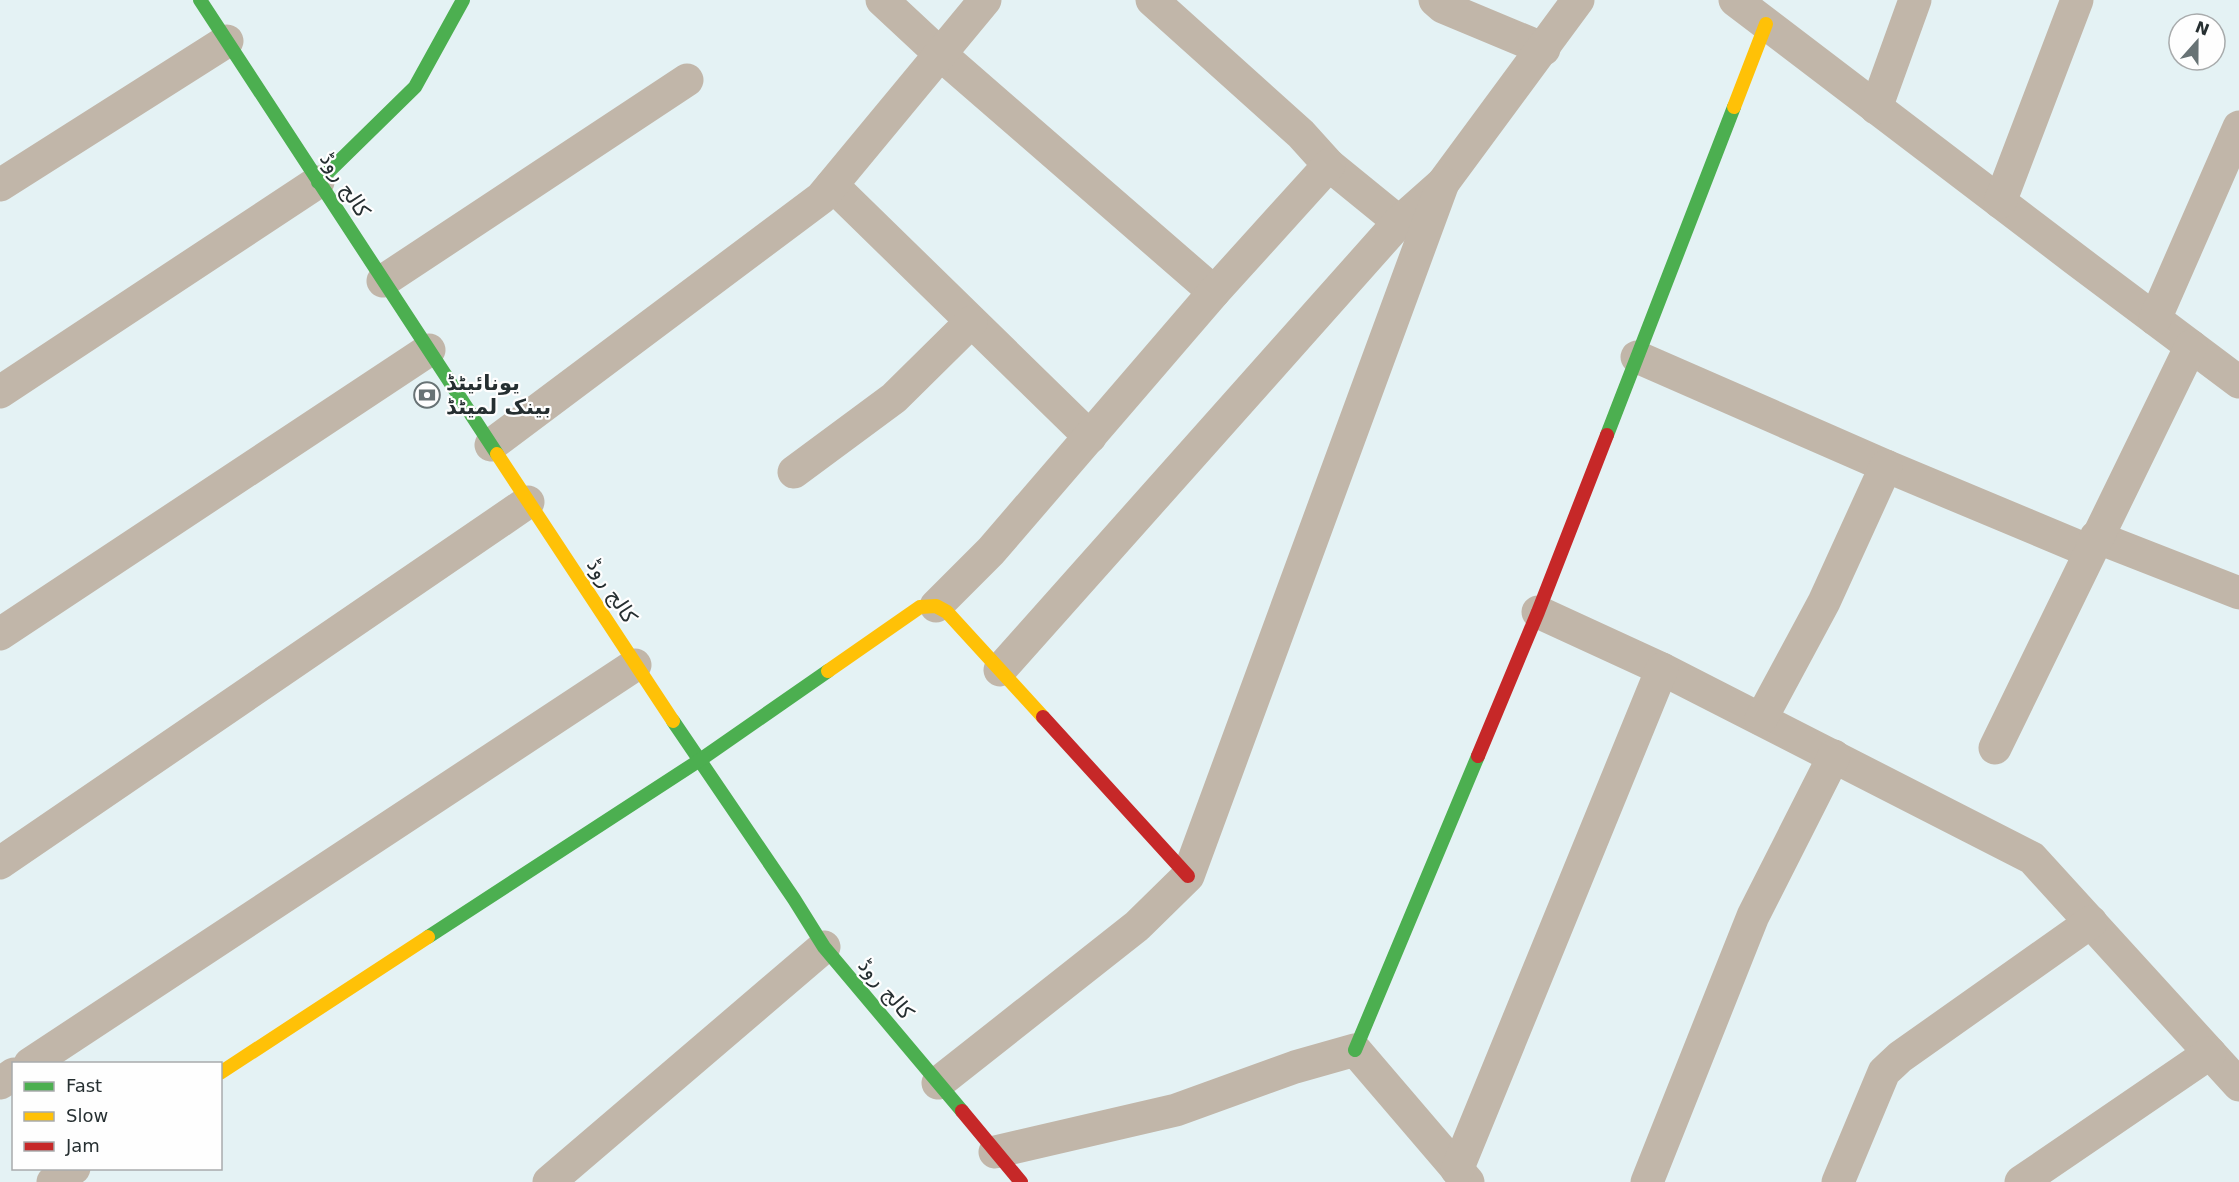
<svg xmlns="http://www.w3.org/2000/svg" width="2239" height="1182" font-family="'DejaVu Sans','Noto Naskh Arabic',sans-serif">
<style>
.lines{fill:none;stroke-linecap:round;stroke-linejoin:round}
.street{stroke:#c1b6a9;stroke-width:33}
.fast{stroke:#4caf50;stroke-width:14}
.slow{stroke:#ffc107;stroke-width:14}
.jam{stroke:#c62828;stroke-width:14}
.labels{text-anchor:middle;stroke-width:4.5;stroke-linejoin:round;paint-order:stroke}
.street-label{font-size:21px;fill:#262f31;stroke:#fefefe}
.poi-label{font-size:21px;font-weight:bold;fill:#262f31;stroke:#fefefe;text-anchor:start}
</style>
<rect width="100%" height="100%" fill="#e4f2f4"/>
<g class="lines">
<!-- street -->
<g class="street">
<path d="M882,0L940,54L1214,292"/>
<path d="M1152,0L1301,134L1329,165L1399,222"/>
<path d="M1435,0L1443,7L1544,49"/>
<path d="M1735,0L2075,259L2239,382"/>
<path d="M1876,108L1915,0"/>
<path d="M0,185L227,41"/>
<path d="M832,185L1090,437"/>
<path d="M2000,202L2077,0"/>
<path d="M383,281L687,80"/>
<path d="M2155,319L2239,127"/>
<path d="M1637,357L1886,466L2089,551"/>
<path d="M0,392L318,182"/>
<path d="M491,445L821,198L985,0"/>
<path d="M794,472L894,398L971,322"/>
<path d="M2096,537L2239,593"/>
<path d="M936,606L991,551L1214,292L1329,165"/>
<path d="M1538,612L1662,669L2032,858L2239,1085"/>
<path d="M0,634L429,350"/>
<path d="M1000,670L1399,222L1443,183L1578,0"/>
<path d="M1761,719L1824,602L1886,466"/>
<path d="M1995,748L2191,346"/>
<path d="M0,863L528,502"/>
<path d="M30,1064L635,665"/>
<path d="M0,1083L14,1074"/>
<path d="M938,1083L1137,926L1188,876L1443,183"/>
<path d="M995,1152L1176,1110L1295,1067L1355,1050L1468,1182"/>
<path d="M1457,1170L1662,669"/>
<path d="M53,1182L74,1168"/>
<path d="M549,1182L824,947"/>
<path d="M1647,1182L1753,916L1834,756"/>
<path d="M1838,1182L1884,1072L1900,1057L2091,922"/>
<path d="M2021,1182L2210,1053"/>
</g>
<!-- fast -->
<g class="fast">
<path d="M200,0L497,454"/>
<path d="M318,182L415,87L463,0"/>
<path d="M1607,435L1734,107"/>
<path d="M673,721L794,899L824,947L962,1111"/>
<path d="M428,937L700,760L828,671"/>
<path d="M1355,1050L1478,756"/>
</g>
<!-- slow -->
<g class="slow">
<path d="M1734,107L1766,24"/>
<path d="M497,454L673,721"/>
<path d="M828,671L920,607L936,606L947,612L1043,717"/>
<path d="M220,1073L428,937"/>
</g>
<!-- jam -->
<g class="jam">
<path d="M1043,717L1188,876"/>
<path d="M1478,756L1538,612L1607,435"/>
<path d="M962,1111L1021,1182"/>
</g>
</g>
<!-- icons -->
<defs>
<g id="bank-ring" transform="scale(1.35)"><circle r="9.5" fill="#fefefe" stroke="#687375" stroke-width="1.5"/><path d="M-6-4H6V4H-6ZM0-2.3a2.3 2.3 0 1 0 0 4.6a2.3 2.3 0 1 0 0-4.6Z" fill="#687375"/></g>
</defs>
<g fill-rule="evenodd">
<use href="#bank-ring" x="427" y="395"/>
</g>
<g class="labels">
<!-- street labels -->
<g class="street-label">
<text transform="translate(345 185) rotate(57)" y="7">کالج روڈ</text>
<text transform="translate(612 591) rotate(57)" y="7">کالج روڈ</text>
<text transform="translate(886 989) rotate(50)" y="7">کالج روڈ</text>
</g>
<!-- poi labels -->
<g class="poi-label">
<text x="446" y="390">یونائیٹڈ<tspan x="446" dy="24">بینک لمیٹڈ</tspan></text>
</g>
</g>
<!-- legend -->
<rect x="12" y="1062" width="210" height="108" fill="#fefefe" stroke="#a8abac" stroke-width="1.5"/>
<rect x="24" y="1082" width="30" height="9" fill="#4caf50" stroke="#a8abac" stroke-width="1.5"/>
<text x="66" y="1092" font-size="18" fill="#262f31">Fast</text>
<rect x="24" y="1112" width="30" height="9" fill="#ffc107" stroke="#a8abac" stroke-width="1.5"/>
<text x="66" y="1122" font-size="18" fill="#262f31">Slow</text>
<rect x="24" y="1142" width="30" height="9" fill="#c62828" stroke="#a8abac" stroke-width="1.5"/>
<text x="66" y="1152" font-size="18" fill="#262f31">Jam</text>
<!-- north arrow -->
<g transform="translate(2197 42) rotate(21)"><circle r="28" fill="#fefefe" stroke="#a8abac" stroke-width="1.5"/>
<path d="M0-4.5L10 22L0 15L-10 22Z" fill="#687375"/>
<text y="-9" font-size="16" font-weight="bold" text-anchor="middle" fill="#262f31">N</text>
</g>
</svg>
